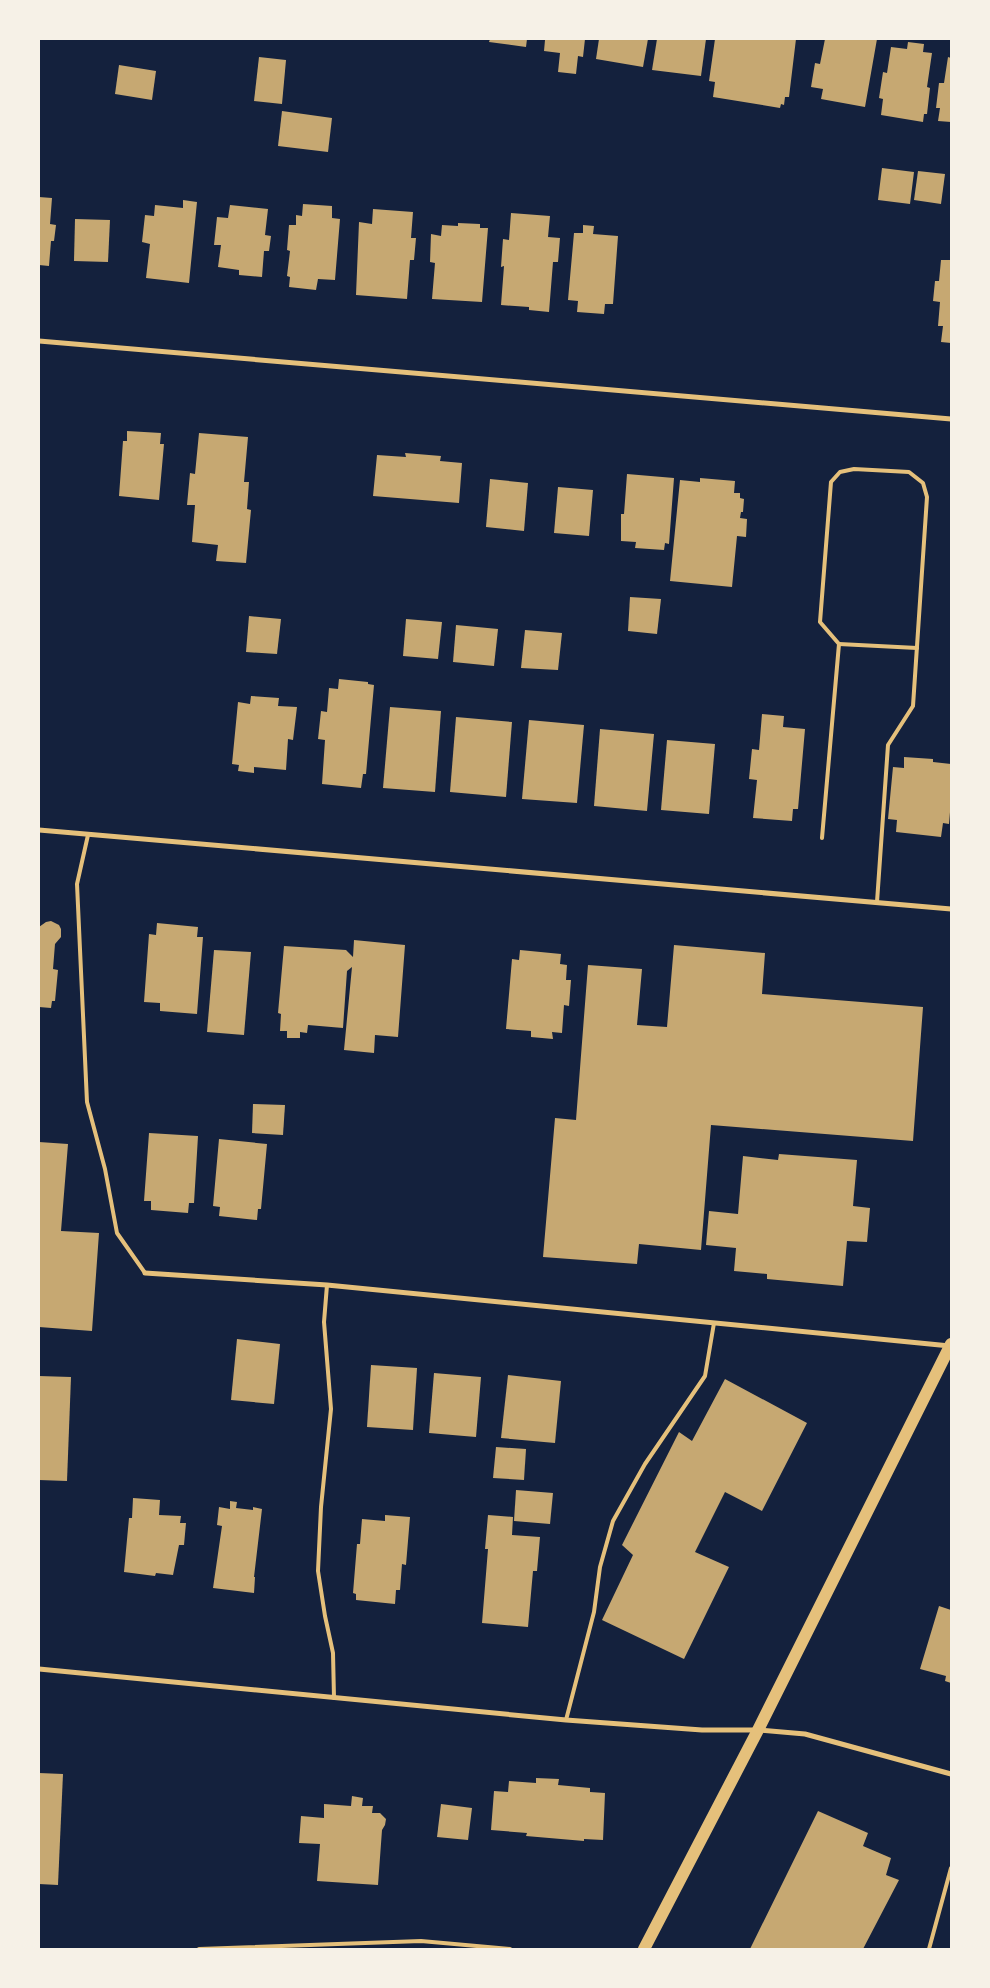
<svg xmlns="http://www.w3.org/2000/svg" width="990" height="1988" font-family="Inter,sans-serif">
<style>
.building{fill:#c6a872}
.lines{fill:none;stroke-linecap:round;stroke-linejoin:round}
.service{stroke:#e5c07b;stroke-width:4}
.minor{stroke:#e5c07b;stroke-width:5}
.primary{stroke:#e5c07b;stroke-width:12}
</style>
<rect width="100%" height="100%" fill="#14213d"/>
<!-- building -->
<g class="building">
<path d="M490,39H527L526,47L489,42Z"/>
<path d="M541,39H585L583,57L578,56L576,74L558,72L560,53L544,51L545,40Z"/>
<path d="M599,39H648L643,67L596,59Z"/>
<path d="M657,39H706L701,76L652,70Z"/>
<path d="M715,39H796L789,97H785L784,105L781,104L780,108L713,97L715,82L709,81Z"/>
<path d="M825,39L846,40V39H877L865,107L821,99L823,89L811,87L815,63L820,64Z"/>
<path d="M908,42L924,44L923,52L932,53L927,87L930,88L927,114H924L923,122L881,115L883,99L879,98L883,72L887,73L891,47L907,49Z"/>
<path d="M259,57L286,60L282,104L254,101Z"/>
<path d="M948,57L951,58V122L938,121L940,108H936L939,83H944Z"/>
<path d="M119,65L156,71L152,100L115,94Z"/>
<path d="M282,111L332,118L328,152L278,146Z"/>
<path d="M882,168L914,172L910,204L878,200Z"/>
<path d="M918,171L945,174L941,204L914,200Z"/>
<path d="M39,197L52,198L50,224L56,225L54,241H51L49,266L39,265Z"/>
<path d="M183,200L197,202L189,283L146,278L150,244L142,242L145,215L154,216L155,205L183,208Z"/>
<path d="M303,204L332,206V218L340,219L335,280L318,279L316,290L289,287L290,277L287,276L290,251L287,250L289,225H296V215L302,216Z"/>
<path d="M230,205L268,209L265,235L271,236L269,251H264L262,277L239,275V270L218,267L221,245H214L217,217L228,218Z"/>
<path d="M373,209L413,212L411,238H416L414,260H410L407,299L356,295L359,222L372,224Z"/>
<path d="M511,213L550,216L548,237L560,238L558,262H553L549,312L529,310V307L501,305L504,266L501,267L503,239L509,240Z"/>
<path d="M75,219L110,220L108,262L74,261Z"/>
<path d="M458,223L480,224V228H488L482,302L432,299L435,263L430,262L431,234L441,236L442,225L458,226Z"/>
<path d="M583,225L594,226L593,234L618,236L613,304H605L604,314L577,312L578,301L568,300L574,233H583Z"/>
<path d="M941,260H951V343L941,342L943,326H938L940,302L933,301L935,281H939Z"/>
<path d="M127,431L161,433L160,444H164L159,500L119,496L123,441H127Z"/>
<path d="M199,433L248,437L244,482H249L247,509L251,510L246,563L216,561L218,545L192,542L195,505H187L190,473L195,474Z"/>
<path d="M405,453L441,456L440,461L462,463L459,503L373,496L377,455L406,457Z"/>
<path d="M627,474L674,478L669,544L665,543L664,550L635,548L636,542L621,541V514H624Z"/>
<path d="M700,478L735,481L734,493H740V498L744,499L743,512H741L740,518L747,519L746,537L737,536L732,587L670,581L680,480L700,482Z"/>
<path d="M490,479L528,483L524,531L486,527Z"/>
<path d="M558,487L593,490L589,536L554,533Z"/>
<path d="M630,597L661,599L657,634L628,631Z"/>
<path d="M249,616L281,619L277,654L246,652Z"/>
<path d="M406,619L442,622L438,659L403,656Z"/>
<path d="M456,625L498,629L494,666L453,662Z"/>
<path d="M525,630L562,633L558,670L521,668Z"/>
<path d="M339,679L368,682V684L374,685L366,774H363L361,788L322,784L325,740L318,739L321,711L327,712L329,688L338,689Z"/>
<path d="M251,696L279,698L278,706L297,707L293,740L288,739L286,770L254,767V773L238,771L239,765L232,764L238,702L250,704Z"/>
<path d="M390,707L441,711L435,792L383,788Z"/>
<path d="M762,714L784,716L783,727L805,729L798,809H793L792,821L753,818L757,780L749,779L752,749L759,750Z"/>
<path d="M456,717L512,722L506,797L450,792Z"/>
<path d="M529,720L584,725L577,803L522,799Z"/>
<path d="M600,729L654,734L647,811L594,806Z"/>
<path d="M667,740L715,744L709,814L661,810Z"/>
<path d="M904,757L933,759V762L951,764V800L949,824L943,823L941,837L896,832L897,820L888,819L893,767L904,768Z"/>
<path d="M51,921L59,925L61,929V937L55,944L53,969L58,970L55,1001H52L51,1008L39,1007V927L46,922Z"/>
<path d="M157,923L198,927L197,937H203L197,1014L160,1011V1003L144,1002L149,934L156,935Z"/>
<path d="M354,940L405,945L398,1037L375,1035L374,1053L344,1050L352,967L347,971L343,1028L308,1025L307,1033L300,1032V1038H287V1031H280L281,1014L278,1013L284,946L346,950L353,957Z"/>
<path d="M674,945L765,953L762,994L923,1007L913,1141L711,1125L701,1250L639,1244L637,1264L543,1257L555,1118L576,1120L588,965L642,969L637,1025L667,1027Z"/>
<path d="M214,950L251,952L244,1035L207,1032Z"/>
<path d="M520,950L561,954L560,964L567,965L566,980H571L569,1006L564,1005L562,1033L552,1032L553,1039L531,1037V1031L506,1029L512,959L519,960Z"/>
<path d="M253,1104L285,1105L283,1135L252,1133Z"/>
<path d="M149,1133L198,1136L194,1203H189L188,1213L151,1210V1201H144Z"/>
<path d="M219,1139L267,1144L261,1209H258L257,1220L219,1216L220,1207L213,1206Z"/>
<path d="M39,1142L68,1144L61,1231L99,1233L92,1331L39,1327Z"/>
<path d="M779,1154L857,1160L853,1206L870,1208L867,1242L847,1241L843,1286L767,1279V1274L734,1271L736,1248L706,1245L709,1211L738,1214L743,1156L778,1160Z"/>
<path d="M237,1339L280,1344L274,1404L231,1400Z"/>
<path d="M371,1365L417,1368L413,1430L367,1427Z"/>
<path d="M434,1373L481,1377L476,1437L429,1433Z"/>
<path d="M508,1375L561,1381L555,1443L501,1438Z"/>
<path d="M39,1376L71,1377L67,1481L39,1480Z"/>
<path d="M725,1379L807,1423L762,1511L725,1492L695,1552L729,1567L684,1659L602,1620L633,1555L622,1545L679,1432L692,1441Z"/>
<path d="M496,1447L526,1449L524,1480L493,1478Z"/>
<path d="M516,1490L553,1493L550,1524L514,1521Z"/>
<path d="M133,1498L160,1500L159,1515L181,1516L180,1523H186L184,1545H179L173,1575L156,1573L155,1576L124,1572L129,1518H132Z"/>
<path d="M230,1501L237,1502L236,1508L253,1510V1507L262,1509L254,1577H255L254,1593L213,1588L222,1526L217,1525L219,1507L230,1509Z"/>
<path d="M385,1515L410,1517L406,1565L402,1564L400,1590H396L395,1604L356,1600V1594L353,1593L357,1544H360L362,1519L385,1521Z"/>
<path d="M488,1515L513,1517L512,1535L540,1537L537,1571H533L528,1627L482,1623L488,1549H485Z"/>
<path d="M939,1606L951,1610V1683L945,1681L946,1676L920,1669Z"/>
<path d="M39,1773L63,1774L58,1885L39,1884Z"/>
<path d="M536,1778L559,1779L558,1785L590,1788V1792L605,1793L603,1840L584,1839V1841L526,1836L527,1833L491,1830L494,1791L508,1792L509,1781L536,1783Z"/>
<path d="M352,1796L363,1798L362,1806H373L372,1813H380L386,1819L385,1825L382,1830L378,1885L317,1881L320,1844L299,1843L301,1816L324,1818V1804L351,1806Z"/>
<path d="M441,1804L472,1808L468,1840L437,1837Z"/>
<path d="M818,1811L868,1833L863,1846L891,1858L886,1875L899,1880L863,1949H750Z"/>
</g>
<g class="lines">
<!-- service -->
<g class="service">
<path d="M839,644L917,648"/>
<path d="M88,835L77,884L87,1102L105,1169L117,1233L145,1273"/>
<path d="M822,838L839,644L820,622L831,482L840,472L854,469L909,472L923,483L927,497L913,706L888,745L877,902"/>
<path d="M327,1285L324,1322L331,1409L321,1507L318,1571L325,1616L333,1653L334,1698"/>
<path d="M566,1720L594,1612L600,1567L613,1521L645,1464L705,1376L714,1323"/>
<path d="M199,1949L421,1941L510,1949"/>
<path d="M929,1949L951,1868"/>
</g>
<!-- minor -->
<g class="minor">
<path d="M39,341L951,419"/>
<path d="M39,830L951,909"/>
<path d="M145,1273L327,1285L950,1346"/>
<path d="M39,1669L566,1720L702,1730H758L805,1734L951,1774"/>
</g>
<!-- primary -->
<path class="primary" d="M644,1949L758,1730L951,1344"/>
</g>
<!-- border -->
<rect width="990" height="1988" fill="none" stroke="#f6f1e7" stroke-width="80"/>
</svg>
